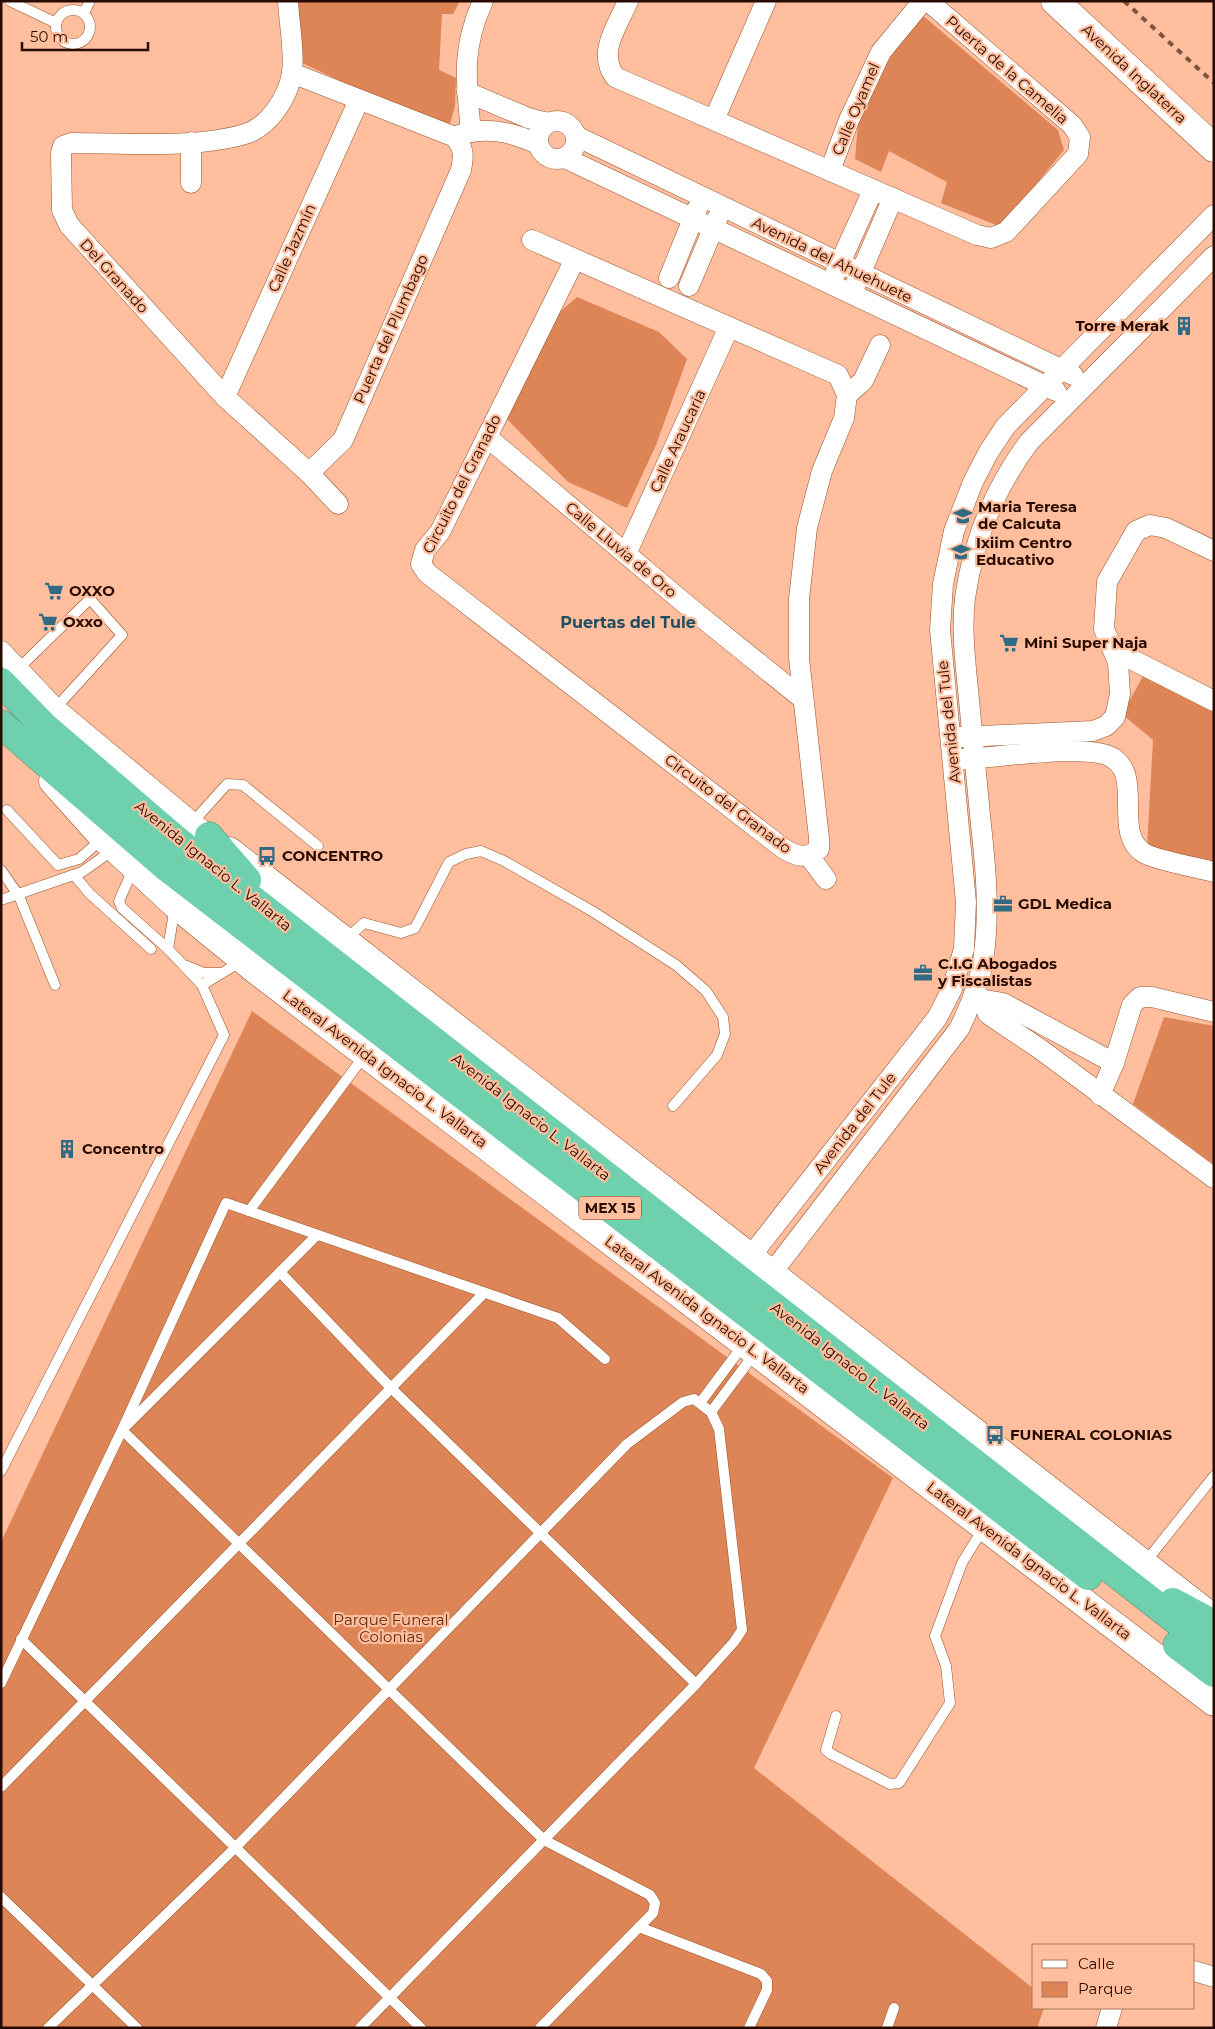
<svg xmlns="http://www.w3.org/2000/svg" width="1215" height="2029" font-family="Montserrat,sans-serif">
<style>
.green{fill:#dd8556}
.lines{fill:none;stroke-linecap:round;stroke-linejoin:round}
.lane-casing{stroke:#99522a;stroke-width:11}
.street-casing{stroke:#99522a;stroke-width:21}
.secondary-casing{stroke:#99522a;stroke-width:29}
.highway-casing{stroke:#568b70;stroke-width:29}
.lane{stroke:#fff;stroke-width:10}
.street{stroke:#fff;stroke-width:20}
.secondary{stroke:#fff;stroke-width:28}
.highway{stroke:#6fd0ad;stroke-width:28}
.rail{stroke:#7d523e;stroke-width:4;stroke-dasharray:6 6;stroke-linecap:butt}
.labels{text-anchor:middle;stroke-width:4.5;stroke-linejoin:round;paint-order:stroke}
.shield{fill:#ffbe9d;stroke:#68412f;stroke-width:1}
.shield-label{font-size:14px;font-weight:bold;fill:#280b00}
.street-label{font-size:15px;fill:#280b00;stroke:#ffbe9d}
.poi-label{font-size:15px;font-weight:bold;fill:#280b00;stroke:#ffbe9d;text-anchor:start}
.park-label{font-size:15px;fill:#5d2f14;stroke:#ffbe9d}
.neighbourhood-label{font-size:16px;font-weight:bold;fill:#1f4e61;stroke:#ffbe9d}
</style>
<rect width="100%" height="100%" fill="#ffbe9d"/>
<!-- green -->
<g class="green">
<path d="M297,1H460L453,14H442L439,70L456,78L455,106L450,124L434,125L300,62Z"/>
<path d="M921,14L1058,130L1064,150L1001,227L941,203L947,182L889,151L881,172L855,159L860,101Z"/>
<path d="M577,297L659,332L687,359L656,445L627,508L568,482L507,419L553,318Z"/>
<path d="M1146,671L1214,705V865L1147,847L1153,740L1122,714Z"/>
<path d="M252,1011L893,1478L754,1768L1034,1989V2008H1044L1037,2028H1V1542Z"/>
<path d="M1164,1017L1214,1026V1165L1133,1104Z"/>
</g>
<g class="lines">
<!-- lane casing -->
<g class="lane-casing">
<g id="lane">
<path d="M10,1L56,23"/>
<circle cx="73" cy="27" r="17"/>
<path d="M84,13L90,1"/>
<path d="M18,669L90,599L122,635L53,711"/>
<path d="M7,810L58,865L79,859L103,838"/>
<path d="M193,822L227,784L243,785L318,846"/>
<path d="M134,867L119,901L122,908L168,949"/>
<path d="M1,870L19,896L55,985"/>
<path d="M74,875L90,894L151,949"/>
<path d="M1,900L82,872L113,850"/>
<path d="M345,940L364,923L401,933L415,928L449,862L466,854L481,851L504,861L592,911L676,965L706,991L723,1017L725,1034L717,1055L673,1106"/>
<path d="M187,966L204,973H221"/>
<path d="M202,985L242,961"/>
<path d="M249,1211L364,1056"/>
<path d="M317,1235L122,1430L544,1840L650,1895L655,1903L653,1913L540,2028"/>
<path d="M280,1272L391,1388L696,1684"/>
<path d="M700,1403L744,1344"/>
<path d="M711,1412L755,1353"/>
<path d="M1,1471L224,1035L202,985L168,949L175,906"/>
<path d="M1144,1564L1214,1476"/>
<path d="M21,1639L421,2028"/>
<path d="M1,1683L122,1430L226,1203L558,1318L605,1359"/>
<path d="M836,1716L826,1750L831,1754L890,1784L899,1783L950,1703L946,1666L935,1636L962,1563L984,1527"/>
<path d="M1,1787L484,1293"/>
<path d="M1,1897L137,2028"/>
<path d="M639,1927L761,1974L767,1981V1990L749,2028"/>
<path d="M48,2028L236,1847L627,1444L683,1402L694,1399L711,1412L719,1429L742,1630L734,1642L696,1684L360,2028"/>
<path d="M887,2028L894,2008"/>
</g>
</g>
<!-- street casing -->
<g class="street-casing">
<g id="street">
<path d="M288,1C289,23 295,53 292,73C288,97 269,127 245,134C194,149 125,143 71,143L63,146L61,153L62,210L69,225L225,397L309,473L338,504"/>
<path d="M628,1C617,27 597,52 615,77L977,235L991,238L1006,232L1078,154L1080,137L1072,125L928,1"/>
<path d="M292,73L455,137C464,149 464,155 461,170L343,440L309,473"/>
<path d="M467,92L528,118L548,123"/>
<path d="M714,120L766,1"/>
<circle cx="557" cy="140" r="19"/>
<path d="M471,132C466,81 461,49 483,1"/>
<path d="M459,135C486,126 512,132 538,144"/>
<path d="M576,136L1073,375"/>
<path d="M565,158L1056,391"/>
<path d="M830,171L849,120L881,52L923,1"/>
<path d="M191,183V142"/>
<path d="M532,240L838,375L847,395L844,418L822,471L807,528L799,599V658L819,838V849C806,859 798,857 784,849L427,573L421,564L425,550L440,532L575,259"/>
<path d="M835,274L873,190"/>
<path d="M669,278L697,209"/>
<path d="M689,286L718,217"/>
<path d="M855,286L893,198"/>
<path d="M847,395L863,381L880,345"/>
<path d="M225,397L359,100"/>
<path d="M487,437L689,607L803,699"/>
<path d="M626,554L729,327"/>
<path d="M1113,650L1214,701"/>
<path d="M1,651L55,708L209,836"/>
<path d="M960,737L1093,731L1106,726L1115,717L1120,694L1118,662L1104,629L1107,582L1136,531L1150,525L1166,528L1214,551"/>
<path d="M962,759C995,758 1083,744 1109,756C1146,772 1111,833 1144,853C1155,860 1199,868 1214,872"/>
<path d="M809,856L826,879"/>
<path d="M974,998L1003,1003L1114,1063"/>
<path d="M984,1002L988,1014L1040,1049L1214,1178"/>
<path d="M1100,1095L1114,1063L1132,1005L1140,997H1152L1214,1012"/>
<path d="M750,1257L937,1018L952,989L964,949L966,902L940,630L943,584L954,531L973,482L988,453L1005,427L1214,215"/>
<path d="M771,1274L959,1029C970,1007 979,985 983,961C990,916 986,870 981,825C977,784 973,742 969,700C966,667 961,632 965,598C973,541 995,488 1029,442L1214,256"/>
<path d="M1194,1971L1214,1977"/>
<path d="M1106,2028L1112,2008"/>
</g>
</g>
<!-- secondary casing -->
<g class="secondary-casing">
<g id="secondary">
<path d="M1055,1L1214,148"/>
<path d="M53,781L104,838L175,904L256,970L1214,1702"/>
<path d="M229,851L1205,1612"/>
</g>
</g>
<!-- highway casing -->
<g class="highway-casing">
<g id="highway">
<path d="M1,682L44,726L179,842L1214,1650"/>
<path d="M1,724L166,867L1088,1576"/>
<path d="M209,836L247,880"/>
<path d="M1173,1602L1214,1624"/>
<path d="M1177,1645L1214,1673"/>
</g>
</g>
<!-- lane -->
<use href="#lane" class="lane"/>
<!-- street -->
<use href="#street" class="street"/>
<!-- secondary -->
<use href="#secondary" class="secondary"/>
<!-- highway -->
<use href="#highway" class="highway"/>
<!-- rail -->
<path class="rail" d="M1124,1L1214,83"/>
</g>
<!-- icons -->
<defs>
<g id="building-bare" transform="scale(1.5)"><path d="M-4-6H4V6H1V3H-1V6H-4ZM-2.5-4.3h1.7v1.8h-1.7ZM.8-4.3h1.7v1.8H.8ZM-2.5-1h1.7V.8h-1.7ZM.8-1h1.7V.8H.8Z" fill="#306b83" stroke="#ffbe9d" stroke-width="2.5" paint-order="stroke"/></g>
<g id="school-bare" transform="scale(1.5)"><path d="M0-5L7-2L0 1L-7-2ZM-4 1L0 2.5L4 1V4Q0 6-4 4Z" fill="#306b83" stroke="#ffbe9d" stroke-width="2.5" paint-order="stroke"/></g>
<g id="supermarket-bare" transform="scale(1.5)"><path d="M-6-5.5h2.5l.6 2H6L4.5 2H-2.5L-4.4-4H-6ZM-1.5 3.2a1.3 1.3 0 1 0 .1 0ZM3 3.2a1.3 1.3 0 1 0 .1 0Z" fill="#306b83" stroke="#ffbe9d" stroke-width="2.5" paint-order="stroke"/></g>
<g id="bus-bare" transform="scale(1.5)"><path d="M-5-6H5V4H4V6H2V4H-2V6H-4V4H-5ZM-3.5-4V0h7V-4ZM-3.5 1.2v1.5H-2V1.2ZM2 1.2v1.5H3.5V1.2Z" fill="#306b83" stroke="#ffbe9d" stroke-width="2.5" paint-order="stroke"/></g>
<g id="office-bare" transform="scale(1.5)"><path d="M-6-3h4V-5.5h4V-3h4V5H-6ZM-1-4.5V-3h2v-1.5ZM-6 0V1H6V0Z" fill="#306b83" stroke="#ffbe9d" stroke-width="2.5" paint-order="stroke"/></g>
</defs>
<g fill-rule="evenodd">
<use href="#building-bare" x="1184" y="326"/>
<use href="#school-bare" x="963" y="516"/>
<use href="#school-bare" x="961" y="552"/>
<use href="#supermarket-bare" x="54" y="591"/>
<use href="#supermarket-bare" x="48" y="622"/>
<use href="#supermarket-bare" x="1009" y="643"/>
<use href="#bus-bare" x="267" y="856"/>
<use href="#office-bare" x="1003" y="904"/>
<use href="#office-bare" x="923" y="973"/>
<use href="#building-bare" x="67" y="1149"/>
<use href="#bus-bare" x="995" y="1435"/>
</g>
<g class="labels">
<!-- shield labels -->
<rect class="shield" x="579" y="1196.5" width="62" height="23" rx="4"/>
<g class="shield-label">
<text x="610" y="1213">MEX 15</text>
</g>
<!-- street labels -->
<g class="street-label">
<text transform="translate(1007 70) rotate(41)" y="5">Puerta de la Camelia</text>
<text transform="translate(1134 74) rotate(43)" y="5">Avenida Inglaterra</text>
<text transform="translate(856 109) rotate(-67)" y="5">Calle Oyamel</text>
<text transform="translate(292 248) rotate(-66)" y="5">Calle Jazmín</text>
<text transform="translate(832 260) rotate(26)" y="5">Avenida del Ahuehuete</text>
<text transform="translate(114 276) rotate(48)" y="5">Del Granado</text>
<text transform="translate(391 329) rotate(-66)" y="5">Puerta del Plumbago</text>
<text transform="translate(678 441) rotate(-65)" y="5">Calle Araucaria</text>
<text transform="translate(462 484) rotate(-63)" y="5">Circuito del Granado</text>
<text transform="translate(621 550) rotate(40)" y="5">Calle Lluvia de Oro</text>
<text transform="translate(949 722) rotate(-96)" y="5">Avenida del Tule</text>
<text transform="translate(728 804) rotate(37)" y="5">Circuito del Granado</text>
<text transform="translate(213 866) rotate(39)" y="5">Avenida Ignacio L. Vallarta</text>
<text transform="translate(385 1069) rotate(37)" y="5">Lateral Avenida Ignacio L. Vallarta</text>
<text transform="translate(531 1117) rotate(38)" y="5">Avenida Ignacio L. Vallarta</text>
<text transform="translate(855 1123) rotate(-52)" y="5">Avenida del Tule</text>
<text transform="translate(707 1315) rotate(37)" y="5">Lateral Avenida Ignacio L. Vallarta</text>
<text transform="translate(850 1366) rotate(38)" y="5">Avenida Ignacio L. Vallarta</text>
<text transform="translate(1029 1561) rotate(37)" y="5">Lateral Avenida Ignacio L. Vallarta</text>
</g>
<!-- poi labels -->
<g class="poi-label">
<text x="1169" y="331" text-anchor="end">Torre Merak</text>
<text x="978" y="512">Maria Teresa<tspan x="978" dy="17">de Calcuta</tspan></text>
<text x="976" y="548">Ixiim Centro<tspan x="976" dy="17">Educativo</tspan></text>
<text x="69" y="596">OXXO</text>
<text x="63" y="627">Oxxo</text>
<text x="1024" y="648">Mini Super Naja</text>
<text x="282" y="861">CONCENTRO</text>
<text x="1018" y="909">GDL Medica</text>
<text x="938" y="969">C.I.G Abogados<tspan x="938" dy="17">y Fiscalistas</tspan></text>
<text x="82" y="1154">Concentro</text>
<text x="1010" y="1440">FUNERAL COLONIAS</text>
</g>
<!-- park labels -->
<g class="park-label">
<text x="391" y="1625">Parque Funeral<tspan x="391" dy="17">Colonias</tspan></text>
</g>
<!-- neighbourhood labels -->
<g class="neighbourhood-label">
<text x="628" y="628">Puertas del Tule</text>
</g>
</g>
<!-- border -->
<rect width="1215" height="2029" fill="none" stroke="#280b00" stroke-width="5"/>
<!-- legend -->
<rect x="1032" y="1944" width="162" height="65" fill="#ffbe9d" stroke="#a9765e"/>
<rect x="1042" y="1960" width="25" height="8" fill="#ffffff" stroke="#a9765e"/>
<text x="1078" y="1969" font-size="15" fill="#280b00">Calle</text>
<rect x="1042" y="1982" width="25" height="15" fill="#dd8556" stroke="#a9765e"/>
<text x="1078" y="1994" font-size="15" fill="#280b00">Parque</text>
<!-- scale -->
<path d="M22 42v8h126v-8" fill="none" stroke="#280b00" stroke-width="2.5"/>
<text x="30" y="42" font-size="15" fill="#280b00" stroke="#ffbe9d" stroke-width="4" paint-order="stroke">50 m</text>
</svg>
